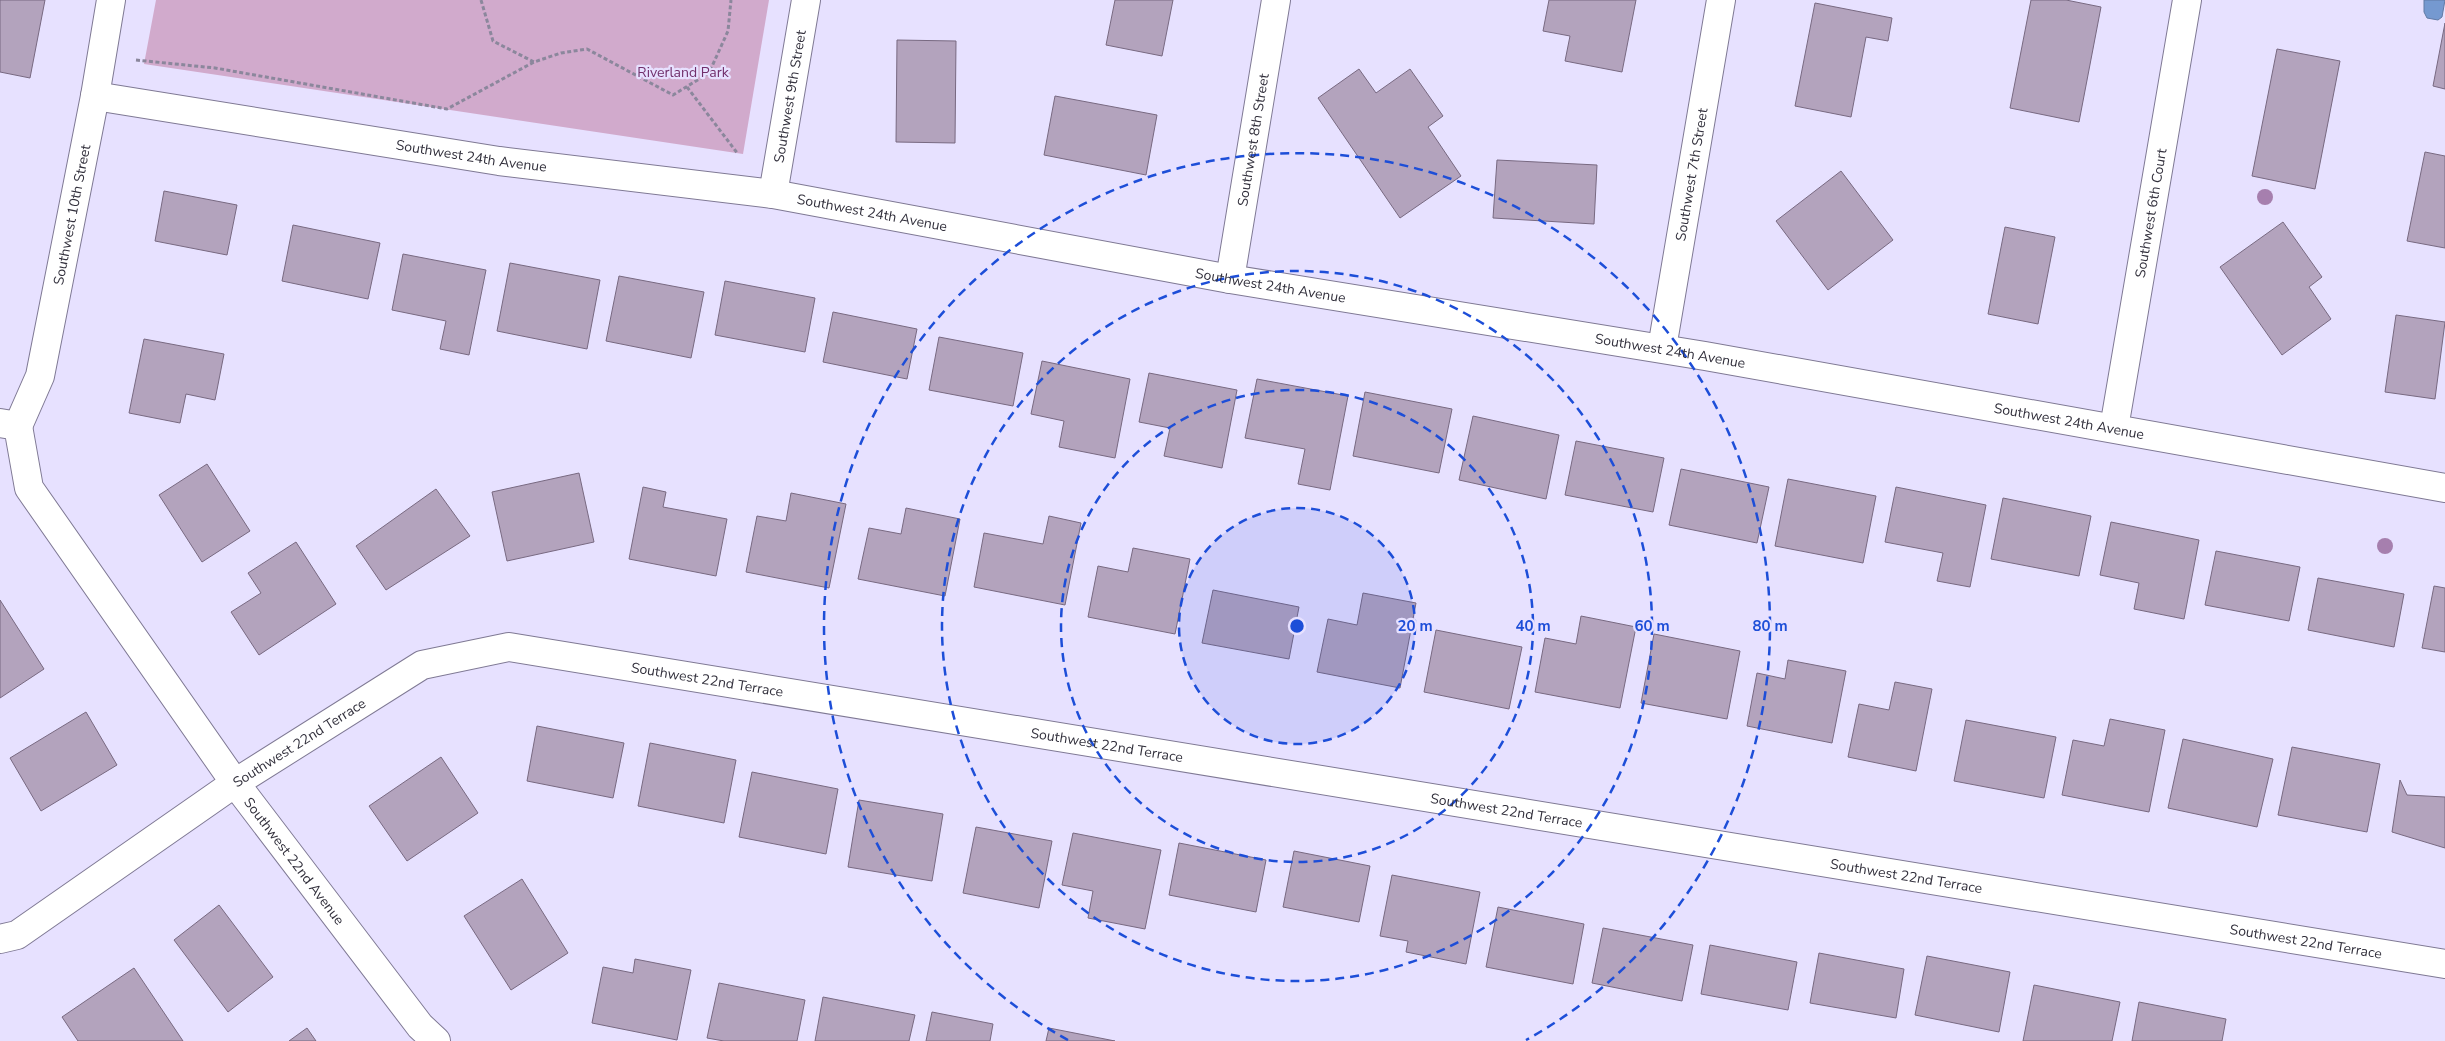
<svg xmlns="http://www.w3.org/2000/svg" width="2445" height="1041" font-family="'Nunito Sans',sans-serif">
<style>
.green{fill:#d1aacc}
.water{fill:#7599d0;stroke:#617aa4}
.building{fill:#b3a3bd;stroke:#786981}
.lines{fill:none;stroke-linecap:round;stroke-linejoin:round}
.minor-casing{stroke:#7f7994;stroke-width:30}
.path{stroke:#8b879c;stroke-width:3;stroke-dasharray:4 2.5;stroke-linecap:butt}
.minor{stroke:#fff;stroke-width:28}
.tree{fill:#a67fae}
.ring{fill:none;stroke:#1d4ed8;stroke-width:2.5;stroke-dasharray:9 6}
.labels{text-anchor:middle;stroke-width:4.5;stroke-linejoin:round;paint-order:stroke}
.park-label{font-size:14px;fill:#712f6b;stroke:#e7e1ff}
.street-label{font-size:14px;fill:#32303c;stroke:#e7e1ff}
.centre{fill:#1d4ed8;stroke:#e7e1ff;stroke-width:2.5}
.ring-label{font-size:15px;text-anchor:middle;font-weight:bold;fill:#1d4ed8;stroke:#e7e1ff;stroke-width:4.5;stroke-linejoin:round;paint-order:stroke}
</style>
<rect width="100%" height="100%" fill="#e7e1ff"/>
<!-- green -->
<path class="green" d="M156,0H769L743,154L144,64Z"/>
<!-- water -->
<path class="water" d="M2424,0H2445L2442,17L2438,20L2427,18L2424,12Z"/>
<!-- building -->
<g class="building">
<path d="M0,0H45L30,78L0,72Z"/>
<path d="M1115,0H1173L1162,56L1106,45Z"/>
<path d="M1549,0H1636L1622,72L1565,61L1570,36L1543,31Z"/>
<path d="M2031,0H2066L2101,7L2079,122L2010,108Z"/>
<path d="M1815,3L1892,18L1888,41L1866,37L1851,117L1795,106Z"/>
<path d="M2445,23V89L2433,86Z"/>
<path d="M897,40L956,41L955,143L896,142Z"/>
<path d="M2277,49L2340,61L2315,189L2252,176Z"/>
<path d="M1359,69L1376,93L1410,69L1443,116L1428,127L1461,176L1400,218L1318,98Z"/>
<path d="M1055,96L1157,115L1146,175L1044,155Z"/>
<path d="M2425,152L2445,156V248L2407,241Z"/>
<path d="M1497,160L1597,165L1594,224L1493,218Z"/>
<path d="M1841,171L1893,240L1828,290L1776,221Z"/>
<path d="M164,191L237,205L227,255L155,241Z"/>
<path d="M2283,222L2322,277L2309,287L2331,319L2282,355L2220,267Z"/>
<path d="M293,225L380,243L368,299L282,281Z"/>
<path d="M2005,227L2055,237L2038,324L1988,314Z"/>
<path d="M403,254L486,270L469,355L440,349L446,321L392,310Z"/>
<path d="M510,263L600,280L587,349L497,331Z"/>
<path d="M619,276L704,292L691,358L606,341Z"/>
<path d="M725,281L815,298L805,352L715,335Z"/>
<path d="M833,312L917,329L907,379L823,362Z"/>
<path d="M2396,315L2445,322L2435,399L2385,392Z"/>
<path d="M939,337L1023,353L1013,406L929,390Z"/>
<path d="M144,339L224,354L215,400L186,394L180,423L129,413Z"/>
<path d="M1042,361L1130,379L1115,458L1059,447L1064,421L1031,414Z"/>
<path d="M1149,373L1237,390L1222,468L1164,456L1170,428L1139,422Z"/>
<path d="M1257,379L1348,396L1330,490L1298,484L1305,449L1245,438Z"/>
<path d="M1365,392L1452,409L1439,473L1353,456Z"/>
<path d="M1473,416L1559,435L1546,499L1459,480Z"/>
<path d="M1576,441L1664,458L1653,512L1565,495Z"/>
<path d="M207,464L250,531L202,562L159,495Z"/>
<path d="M1681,469L1769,487L1757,543L1669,525Z"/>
<path d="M579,473L594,542L507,561L492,492Z"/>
<path d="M1788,479L1876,496L1863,563L1775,546Z"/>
<path d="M643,487L666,492L663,507L727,519L716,576L629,559Z"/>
<path d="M1896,487L1986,505L1970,587L1937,581L1943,553L1885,542Z"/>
<path d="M436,489L470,536L386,590L356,546Z"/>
<path d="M791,493L846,504L829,588L746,572L757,516L786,521Z"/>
<path d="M2003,498L2091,516L2079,576L1991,559Z"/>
<path d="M906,508L960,519L945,596L858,579L869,528L901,534Z"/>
<path d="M1049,516L1081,523L1065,605L974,587L984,533L1043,544Z"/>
<path d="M2111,522L2199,540L2184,619L2134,609L2139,583L2100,575Z"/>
<path d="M296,542L336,604L259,655L231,612L261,593L248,573Z"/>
<path d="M1133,548L1190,559L1175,634L1088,617L1098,566L1128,572Z"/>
<path d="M2216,551L2300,567L2289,621L2205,605Z"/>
<path d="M2318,578L2404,594L2394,647L2308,630Z"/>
<path d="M2434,586L2445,588V652L2422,648Z"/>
<path d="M1213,590L1299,607L1289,659L1202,643Z"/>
<path d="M1363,593L1416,603L1400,688L1317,672L1328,619L1357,625Z"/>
<path d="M0,600L44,669L0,698Z"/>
<path d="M1581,616L1636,627L1620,708L1535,692L1545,638L1576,644Z"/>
<path d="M1436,630L1522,647L1509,709L1424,692Z"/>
<path d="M1654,634L1740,651L1727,719L1641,703Z"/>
<path d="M1788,660L1846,671L1832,743L1747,726L1757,673L1785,679Z"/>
<path d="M1895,682L1932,689L1916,771L1848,757L1859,704L1889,710Z"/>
<path d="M86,712L117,765L41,811L10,758Z"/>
<path d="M2110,719L2165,730L2149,812L2062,795L2073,740L2104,746Z"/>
<path d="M1966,720L2056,737L2044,798L1954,781Z"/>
<path d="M537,726L624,743L613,798L527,781Z"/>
<path d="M2183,739L2273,759L2257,827L2168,808Z"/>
<path d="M650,743L736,760L724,823L638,806Z"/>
<path d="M2292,747L2380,764L2367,832L2278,815Z"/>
<path d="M441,757L478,813L407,861L369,806Z"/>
<path d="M752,772L838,789L826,854L739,837Z"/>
<path d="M2400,780L2407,795L2445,797V848L2392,832Z"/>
<path d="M859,800L943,814L932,881L848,867Z"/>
<path d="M976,827L1052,841L1039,908L963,893Z"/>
<path d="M1073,833L1161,850L1145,929L1088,918L1093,891L1062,885Z"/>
<path d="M1179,843L1266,860L1256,912L1169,895Z"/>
<path d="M1294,851L1370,866L1359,922L1283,907Z"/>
<path d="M1392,875L1480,892L1466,964L1406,952L1408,941L1380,936Z"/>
<path d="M522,879L568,953L511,990L464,916Z"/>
<path d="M219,905L273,977L228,1012L174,940Z"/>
<path d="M1498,907L1584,924L1573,984L1486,967Z"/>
<path d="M1603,928L1693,945L1682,1001L1592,983Z"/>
<path d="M1710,945L1797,962L1788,1010L1701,994Z"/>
<path d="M1819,953L1904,969L1896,1018L1810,1003Z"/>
<path d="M1927,956L2010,972L1999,1032L1915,1015Z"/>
<path d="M635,959L691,970L677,1040L592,1023L603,967L633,973Z"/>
<path d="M134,968L183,1041H78L62,1017Z"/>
<path d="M719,983L805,1000L797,1041H724L707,1038Z"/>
<path d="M2034,985L2120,1002L2112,1041H2023Z"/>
<path d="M823,997L915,1015L909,1041H815Z"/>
<path d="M2139,1002L2226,1019L2222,1041H2132Z"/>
<path d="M932,1012L993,1024L990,1041H926Z"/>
<path d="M307,1028L316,1041H289Z"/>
<path d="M1049,1028L1115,1041H1046Z"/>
</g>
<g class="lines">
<!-- minor casing -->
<g class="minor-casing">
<g id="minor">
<path id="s1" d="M95,96L499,161L773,194L1230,279L1705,356L2445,488"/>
<path id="s2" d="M773,194L806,0"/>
<path id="s3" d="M1230,279L1276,0"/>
<path id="s4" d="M1662,348L1721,0"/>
<path id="s5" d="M0,423L18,426L29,488L235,783L420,1026L436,1041"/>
<path id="s6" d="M18,426L40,376L95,96L111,0"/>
<path id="s7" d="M2114,428L2187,0"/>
<path id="s8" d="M0,939L17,935L235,783L422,665L509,647L2445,964"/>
</g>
</g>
<!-- path -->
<g class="path">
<path d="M481,0L493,41L534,62L561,53L587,49L673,95L709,73L728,31L731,0"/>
<path d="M136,60L215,68L447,109L534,62"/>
<path d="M687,87L738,154"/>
</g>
<!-- minor -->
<use href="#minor" class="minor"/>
</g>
<!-- trees -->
<g class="tree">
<circle cx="2265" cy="197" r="8"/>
<circle cx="2385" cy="546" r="8"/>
</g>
<!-- distance rings -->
<circle cx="1297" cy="626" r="118" fill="#1d4ed8" fill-opacity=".12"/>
<g class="ring">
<circle cx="1297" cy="626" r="118"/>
<circle cx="1297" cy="626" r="236"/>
<circle cx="1297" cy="626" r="355"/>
<path d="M1068 1040A473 473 0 1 1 1526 1040"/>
</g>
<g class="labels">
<!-- park labels -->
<g class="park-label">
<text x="683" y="77">Riverland Park</text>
</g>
<!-- street labels -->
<g class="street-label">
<text dy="5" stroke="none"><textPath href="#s2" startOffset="99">Southwest 9th Street</textPath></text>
<text dy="5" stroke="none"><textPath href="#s3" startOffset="141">Southwest 8th Street</textPath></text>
<text dy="5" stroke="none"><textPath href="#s1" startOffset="381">Southwest 24th Avenue</textPath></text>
<text dy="5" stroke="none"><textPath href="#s4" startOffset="176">Southwest 7th Street</textPath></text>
<text dy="5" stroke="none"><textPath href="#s1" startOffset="786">Southwest 24th Avenue</textPath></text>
<text dy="5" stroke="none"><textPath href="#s7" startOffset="218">Southwest 6th Court</textPath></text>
<text dy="5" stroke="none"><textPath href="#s6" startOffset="219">Southwest 10th Street</textPath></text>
<text dy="5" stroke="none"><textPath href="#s1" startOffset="1191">Southwest 24th Avenue</textPath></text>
<text dy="5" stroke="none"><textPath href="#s1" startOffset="1596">Southwest 24th Avenue</textPath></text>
<text dy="5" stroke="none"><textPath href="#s1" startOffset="2001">Southwest 24th Avenue</textPath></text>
<text dy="5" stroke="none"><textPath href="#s8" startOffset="794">Southwest 22nd Terrace</textPath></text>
<text dy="5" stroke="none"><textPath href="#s8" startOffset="359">Southwest 22nd Terrace</textPath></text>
<text dy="5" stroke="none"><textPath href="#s8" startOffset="1199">Southwest 22nd Terrace</textPath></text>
<text dy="5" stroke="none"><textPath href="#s8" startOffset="1604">Southwest 22nd Terrace</textPath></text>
<text dy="5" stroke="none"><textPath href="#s5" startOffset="539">Southwest 22nd Avenue</textPath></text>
<text dy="5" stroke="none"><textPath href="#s8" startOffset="2009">Southwest 22nd Terrace</textPath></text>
<text dy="5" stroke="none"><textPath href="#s8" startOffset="2414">Southwest 22nd Terrace</textPath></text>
</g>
</g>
<circle cx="1297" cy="626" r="8" class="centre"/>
<g class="ring-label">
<text x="1415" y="631">20 m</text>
<text x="1533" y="631">40 m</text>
<text x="1652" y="631">60 m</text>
<text x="1770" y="631">80 m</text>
</g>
</svg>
